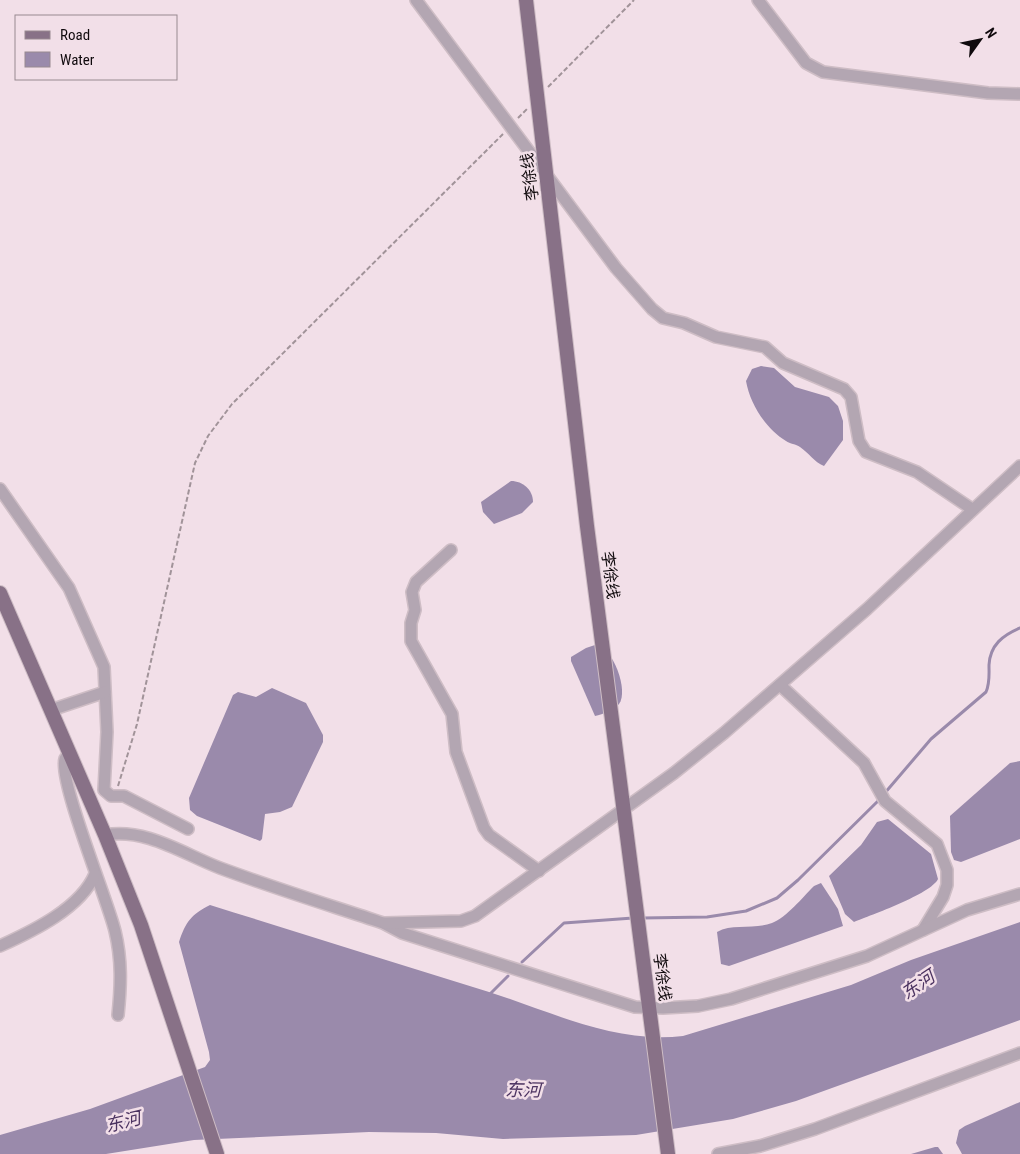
<svg xmlns="http://www.w3.org/2000/svg" width="1020" height="1154" font-family="'Roboto Condensed','Noto Sans SC',sans-serif">
<style>
.water{fill:#9a8aab}
.lines{fill:none;stroke-linecap:round;stroke-linejoin:round}
.stream{stroke:#9a8aab;stroke-width:3}
.minor-casing{stroke:#cebdc5;stroke-width:14}
.major-casing{stroke:#cebdc5;stroke-width:16}
.path{stroke:#a19399;stroke-width:2;stroke-dasharray:5 2.5;stroke-linecap:butt}
.minor{stroke:#b3a6b2;stroke-width:11}
.major{stroke:#887187;stroke-width:14}
.labels{text-anchor:middle;stroke-width:5;stroke-linejoin:round;paint-order:stroke}
.street-label{font-size:16px;fill:#100a0d;stroke:#f2dfe8}
.water-label{font-size:18px;font-style:italic;fill:#4c3361;stroke:#f2dfe8}
</style>
<rect width="100%" height="100%" fill="#f2dfe8"/>
<!-- water -->
<g class="water">
<path d="M761,366L774,368L795,387L829,397L838,406L843,421V440L824,466C814,462 809,453 800,447C796,444 790,444 786,441C766,429 750,404 746,381L752,369Z"/>
<path d="M511,481C523,481 533,490 533,502L522,513L494,524L483,512L481,502Z"/>
<path d="M595,645C613,646 629,691 619,704C614,710 603,714 595,716L571,661V657L586,648Z"/>
<path d="M272,688L306,703L323,735V742L292,807L280,812L265,814L262,839L260,841L197,816L190,810L189,798L233,695L238,692L256,697Z"/>
<path d="M1020,761V839L961,862L954,860L951,852L950,816L1010,763Z"/>
<path d="M888,819L931,854L938,879C931,894 871,915 854,922L845,914L829,876L861,845L877,822Z"/>
<path d="M821,883L838,909L843,926L729,966L721,964L717,932C733,923 754,930 772,923C787,917 802,898 814,886Z"/>
<path d="M210,905C303,934 396,963 489,992C552,1012 615,1044 683,1036L851,985L911,960L1020,922V1020L796,1101L733,1119L636,1135L503,1139L436,1133L369,1132L194,1140L106,1154H0V1135L90,1109L205,1067L210,1060L209,1052L179,942C186,921 191,915 210,905Z"/>
<path d="M1020,1102V1154H962L956,1143L959,1130L965,1126Z"/>
<path d="M935,1147H938L943,1154H911Z"/>
</g>
<g class="lines">
<!-- stream -->
<g class="stream">
<path d="M884,794L931,739L986,692C990,683 989,675 989,665C990,645 1003,635 1020,628"/>
<path d="M642,918L707,917L746,911L777,898L798,880L880,799"/>
<path d="M522,962L564,923L633,918"/>
<path d="M489,995L508,976"/>
</g>
<!-- minor casing -->
<g class="minor-casing">
<g id="minor">
<path d="M416,0L616,268L652,309L663,318L684,323L716,337L765,347L783,363L844,389L851,397L859,441L866,452L917,472L972,509"/>
<path d="M758,0L806,63L823,72L988,93L1020,94"/>
<path d="M0,489L69,588L104,667L107,732L104,790L111,796H124L188,829"/>
<path d="M451,550L416,582L412,592L415,610L411,623V641L452,714L456,752L484,828L489,835L539,871"/>
<path d="M780,685L864,763L885,801L937,844L947,870V885L943,897L923,930"/>
<path d="M51,710L105,692"/>
<path d="M70,753C68,755 66,757 65,759C58,780 108,901 115,931C122,960 121,986 118,1015"/>
<path d="M105,835C147,828 183,854 220,868C274,888 329,905 383,923L402,933L635,1007L663,1008L698,1006L731,999L867,956L967,910L1020,894"/>
<path d="M385,923L461,921L475,916L674,773L724,733L867,609L1020,466"/>
<path d="M0,946C33,931 81,908 95,874"/>
<path d="M718,1154L760,1146L815,1129L1020,1053"/>
</g>
</g>
<!-- major casing -->
<g class="major-casing">
<g id="major">
<path d="M526,0L587,526L668,1154"/>
<path d="M0,593L105,835L141,925L217,1154"/>
</g>
</g>
<!-- path -->
<g class="path">
<path d="M548,87L634,0"/>
<path d="M518,118L527,109"/>
<path d="M118,786L137,724L195,463L208,436L232,404L503,134"/>
</g>
<!-- minor -->
<use href="#minor" class="minor"/>
<!-- major -->
<use href="#major" class="major"/>
</g>
<g class="labels">
<!-- street labels -->
<g class="street-label">
<text transform="translate(529 177) rotate(-97)" y="6">李徐线</text>
<text transform="translate(611 575) rotate(83)" y="6">李徐线</text>
<text transform="translate(663 977) rotate(83)" y="6">李徐线</text>
</g>
<!-- water labels -->
<g class="water-label">
<text transform="translate(918 985) rotate(-34)" y="6">东河</text>
<text transform="translate(523 1090) rotate(1)" y="6">东河</text>
<text transform="translate(123 1122) rotate(-14)" y="6">东河</text>
</g>
</g>
<!-- legend -->
<rect x="15" y="15" width="162" height="65" fill="#f2dfe8" stroke="#988a90"/>
<rect x="25" y="31" width="25" height="8" fill="#887187" stroke="#988a90"/>
<text x="60" y="40" font-size="15" fill="#100a0d">Road</text>
<rect x="25" y="52" width="25" height="15" fill="#9a8aab" stroke="#988a90"/>
<text x="60" y="65" font-size="15" fill="#100a0d">Water</text>
<!-- north arrow -->
<g transform="translate(980 40) rotate(57)" stroke="#f2dfe8" stroke-width="4" paint-order="stroke">
<path d="M0-4L9 19L0 12L-9 19Z" fill="#100a0d"/>
<text y="-8" font-size="14" font-weight="bold" text-anchor="middle" fill="#100a0d">N</text>
</g>
</svg>
